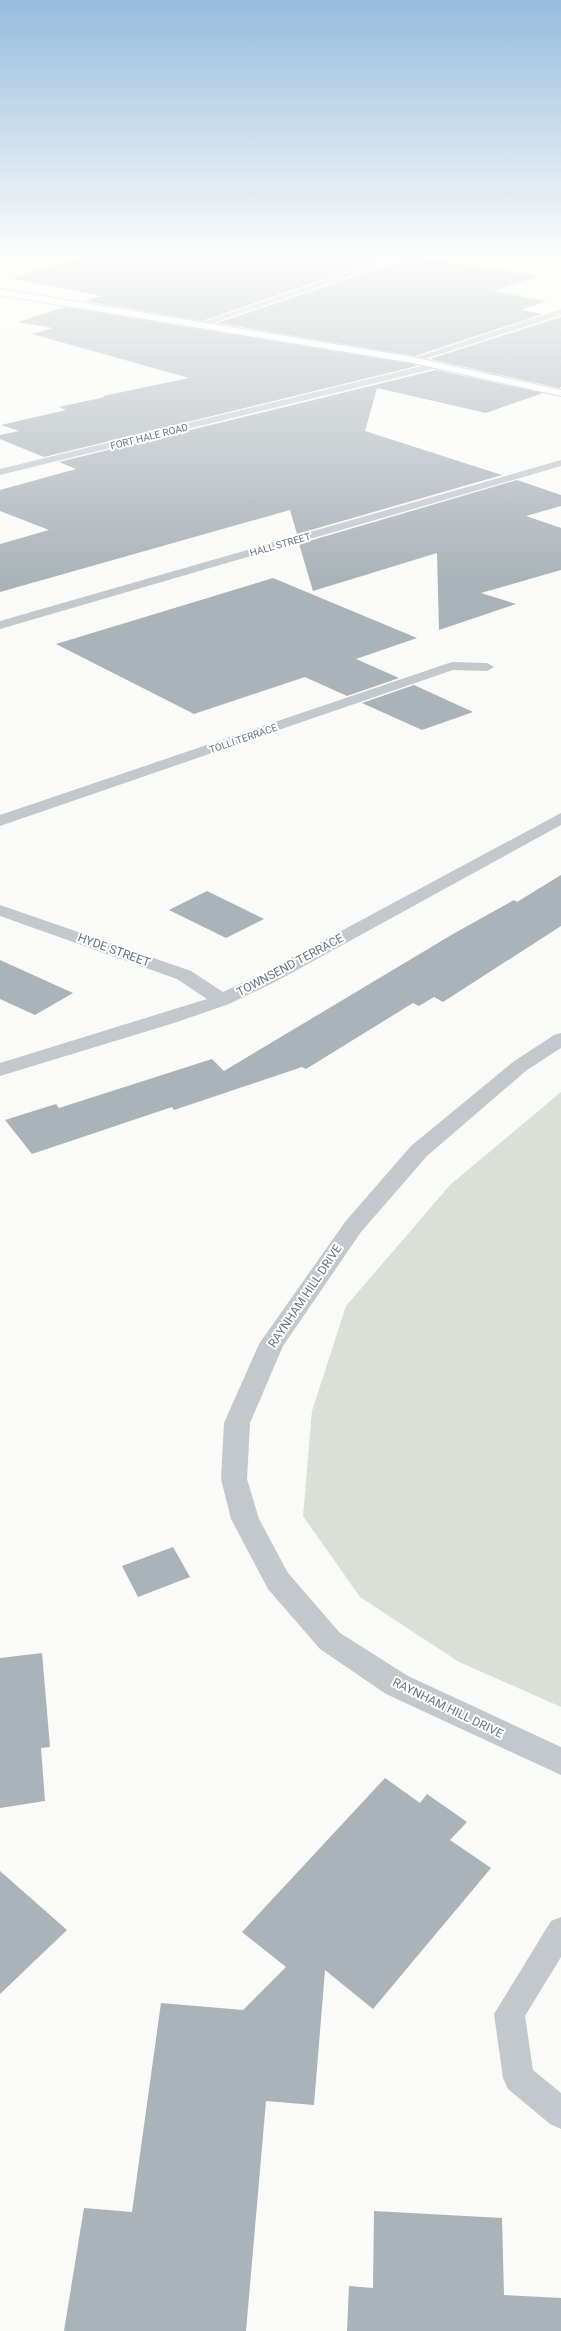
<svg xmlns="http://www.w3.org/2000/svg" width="561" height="2331" font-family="Roboto,sans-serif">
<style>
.green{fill:#dadfd7}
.building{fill:#aab3b9}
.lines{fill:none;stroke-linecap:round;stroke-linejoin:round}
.secondary-casing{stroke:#b3babf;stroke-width:2}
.service{fill:#c3c8cc;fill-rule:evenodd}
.minor{fill:#c3c8cc;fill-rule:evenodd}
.tertiary{fill:#c3c8cc;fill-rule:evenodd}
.secondary{fill:#fff;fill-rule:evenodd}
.labels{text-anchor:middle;stroke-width:4;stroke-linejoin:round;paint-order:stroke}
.far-street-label{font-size:10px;fill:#657683;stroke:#fff}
.street-label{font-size:12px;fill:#657683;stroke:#fff}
</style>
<rect width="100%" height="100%" fill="#fafaf8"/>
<!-- green -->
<path class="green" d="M561,1092V1707L459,1662L360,1597L303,1516L312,1411L346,1306L450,1185Z"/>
<!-- building -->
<g class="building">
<path d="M92,254H398L202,321L84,301L102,296L10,278Z"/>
<path d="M415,256L540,276L492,291L547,301L521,310L543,314L415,356L217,323Z"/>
<path d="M65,307L413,364L417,366L44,457L0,439V435L19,431L1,425L66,410L59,407L105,397L103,396L189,378L32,334L53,328L18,322Z"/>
<path d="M561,317V387L559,388L430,359Z"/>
<path d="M436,370L543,393L486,413L377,388L365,431L502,475L297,534L290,510L0,592V544L49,530L0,511V490L76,469L59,462Z"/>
<path d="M517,480L561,495V506L526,516L561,528V570L481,593L516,604L439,630L437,553L313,591L299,544Z"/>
<path d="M273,578L417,638L356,659L399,678L347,696L305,677L194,714L56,644Z"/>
<path d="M414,685L473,712L422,730L362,703Z"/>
<path d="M561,875V926L443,1002L434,997L419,1006L413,1003L306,1069L302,1067L174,1110L172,1107L32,1154L5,1120L56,1104L59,1108L212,1059L224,1071L453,934L514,900L517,902Z"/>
<path d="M207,891L264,919L226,938L169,910Z"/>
<path d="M0,960L73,993L35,1015L0,999Z"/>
<path d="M173,1547L190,1577L138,1597L122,1566Z"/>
<path d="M42,1653L50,1747L41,1748L45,1801L0,1808V1658Z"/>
<path d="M385,1778L420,1803L427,1794L467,1822L450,1840L491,1868L373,2009L325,1970L314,2105L266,2101L246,2331H64L84,2208L132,2212L161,2003L243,2010L286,1967L242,1932Z"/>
<path d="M0,1871L67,1930L0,1994Z"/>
<path d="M374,2211L502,2218L504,2295L561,2298V2331H347L349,2286L373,2288Z"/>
</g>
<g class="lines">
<!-- secondary casing -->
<g class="secondary-casing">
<path id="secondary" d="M0,289L413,357L561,390V396L413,363L0,295Z"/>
</g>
<!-- service -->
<path class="service" d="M561,1917V1957L525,2016L533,2070L561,2093V2129L550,2124L508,2089L503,2078L494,2014L551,1921Z"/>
<!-- minor -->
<g class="minor">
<path d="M403,254H415L201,327L194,325Z"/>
<path d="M561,309V315L416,362L408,360Z"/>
<path d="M561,460V466L0,629V621Z"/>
<path d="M452,662L487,663L494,667L487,671L453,670L0,826V815Z"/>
<path d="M561,813V825L275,982L229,1004L174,1023L0,1076V1063L207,999L177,979L0,916V905L191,971L223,992L261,974Z"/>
<path d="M561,1033V1048L527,1070L427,1156L361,1232L283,1346L250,1423L247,1479L259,1519L288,1573L340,1633L408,1676L561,1747V1775L386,1694L320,1649L268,1589L231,1519L221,1479L224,1423L259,1344L345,1222L411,1146L513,1062L554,1035Z"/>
</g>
<!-- tertiary -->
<path class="tertiary" d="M438,362L441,363V367L0,475V469Z"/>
<!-- secondary -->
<use href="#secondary" class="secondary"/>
</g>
<!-- sky -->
<linearGradient id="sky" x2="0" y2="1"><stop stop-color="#96bcdc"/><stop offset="0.44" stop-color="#fdfdfc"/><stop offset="1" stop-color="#fdfdfc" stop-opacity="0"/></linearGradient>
<rect width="561" height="580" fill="url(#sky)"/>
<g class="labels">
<!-- far-street labels -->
<g class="far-street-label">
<text transform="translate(149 436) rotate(-14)" y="4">FORT HALE ROAD</text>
<text transform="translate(280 544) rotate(-16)" y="4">HALL STREET</text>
<text transform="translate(243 738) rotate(-19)" y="4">TOLLI TERRACE</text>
</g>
<!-- street labels -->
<g class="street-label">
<text transform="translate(114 950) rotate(20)" y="4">HYDE STREET</text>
<text transform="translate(290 965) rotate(-28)" y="4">TOWNSEND TERRACE</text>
<text transform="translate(305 1296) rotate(-56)" y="4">RAYNHAM HILL DRIVE</text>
<text transform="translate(448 1708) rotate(26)" y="4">RAYNHAM HILL DRIVE</text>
</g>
</g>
</svg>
